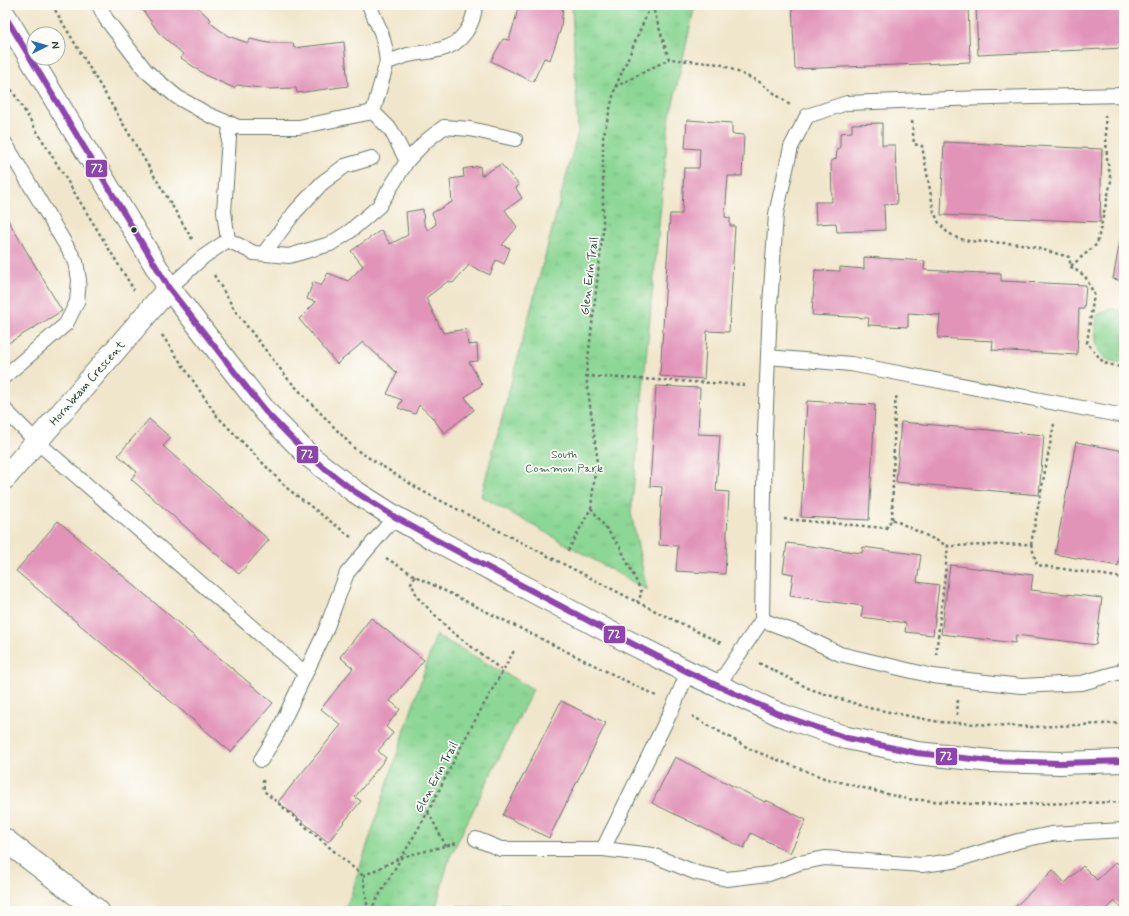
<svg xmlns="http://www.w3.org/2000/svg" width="1129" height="916" font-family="Mynerve,sans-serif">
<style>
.park{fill:url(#park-tufts);stroke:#568a64}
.building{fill:#e193b8}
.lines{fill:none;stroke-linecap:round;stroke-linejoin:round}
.service-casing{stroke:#687869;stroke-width:16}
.minor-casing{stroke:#687869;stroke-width:24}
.tertiary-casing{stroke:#687869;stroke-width:24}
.path{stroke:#687869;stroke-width:2.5;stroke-dasharray:3 3;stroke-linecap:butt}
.service{stroke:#fff;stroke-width:14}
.minor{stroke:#fff;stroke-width:22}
.tertiary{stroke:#fff;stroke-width:22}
.bus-1-casing{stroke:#fdfcf7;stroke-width:9}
.bus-1{stroke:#8e44ad;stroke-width:6}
.bus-dot{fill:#1f3d34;stroke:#fdfcf7;stroke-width:1.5}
.labels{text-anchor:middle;stroke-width:3.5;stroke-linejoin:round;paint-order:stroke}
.street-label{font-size:12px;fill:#1f3d34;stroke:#fdfcf7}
.park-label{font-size:12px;fill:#3a644c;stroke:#fdfcf7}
.line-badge{stroke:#fdfcf7;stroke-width:1.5}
.badge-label{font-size:11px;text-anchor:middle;font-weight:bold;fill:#fff}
</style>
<defs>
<pattern id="park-tufts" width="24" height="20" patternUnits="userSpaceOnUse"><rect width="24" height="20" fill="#8cd795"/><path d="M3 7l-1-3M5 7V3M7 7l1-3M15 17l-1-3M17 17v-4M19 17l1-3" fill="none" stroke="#78b981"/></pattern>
</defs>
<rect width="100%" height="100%" fill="#fdfcf7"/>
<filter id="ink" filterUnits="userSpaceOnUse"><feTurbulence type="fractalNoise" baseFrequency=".025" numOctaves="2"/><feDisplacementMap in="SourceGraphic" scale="8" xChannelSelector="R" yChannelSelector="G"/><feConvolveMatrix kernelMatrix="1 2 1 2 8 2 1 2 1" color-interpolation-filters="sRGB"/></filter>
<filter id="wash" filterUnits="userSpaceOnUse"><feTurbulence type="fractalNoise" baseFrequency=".012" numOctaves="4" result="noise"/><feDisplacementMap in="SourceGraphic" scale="16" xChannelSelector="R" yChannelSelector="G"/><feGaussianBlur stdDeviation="0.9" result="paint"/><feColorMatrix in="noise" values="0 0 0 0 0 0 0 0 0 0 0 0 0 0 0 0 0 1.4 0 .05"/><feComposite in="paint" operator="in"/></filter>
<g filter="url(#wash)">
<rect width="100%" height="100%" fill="#f0e6cb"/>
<!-- park -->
<g class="park">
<path d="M572,5H695L669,121L631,513L647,590L481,496L578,132Z"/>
<path d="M1111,309L1124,312V363C1120,362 1115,362 1111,361C1092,354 1095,330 1097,315Z"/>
<path d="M436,635L533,689L449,859L435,911H343L350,898Z"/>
</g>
<g id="blocks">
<!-- building -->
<g class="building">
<path d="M145,5H195L211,20L209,22L228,36L248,43L250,39L268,43H293L294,48L344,42L348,86L297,93L296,88L268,89L237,85L234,88L207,76L181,58L183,54L159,33L142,9Z"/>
<path d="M518,5H563L561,28L550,60L544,58L533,82L491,61L503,39L509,40L516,17Z"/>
<path d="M792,5H968L970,62L795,69Z"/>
<path d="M976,5H1124V48L978,55Z"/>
<path d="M687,120L732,123V134L744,135L742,176H728L725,217L730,218V226H735L729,332L707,331L704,379L660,376L670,214H682L684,168H699L700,149L685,148Z"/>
<path d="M882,123V145H895L897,204L884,205L885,230L837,232L836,223L816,224L815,202H832L831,161L836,159L837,149L840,147V133L852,132V124Z"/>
<path d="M944,142L1102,149L1100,222L941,215Z"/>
<path d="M501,164L519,185L516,188L522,198L505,210L517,227L502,245L510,248L504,264L496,260L490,275L469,265L453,283L448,281L426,298L443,333L466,329L468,345L477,344L478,361L469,362L482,385L465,397L474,410L444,433L432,417L419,405L415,414L398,408L402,400L387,394L397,373L363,342L337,364L299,319L316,302L307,299L313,282L321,286L328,273L348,281L363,266L351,251L381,230L390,244L408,235L406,212L423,209L424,224L428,230L436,224L432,213L452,202L450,179L464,177L463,169L480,166L481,176Z"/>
<path d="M5,215L62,311L5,345Z"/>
<path d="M1123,224H1124V281L1113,279Z"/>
<path d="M864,257L925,261L924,270L1001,274V281L1086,285L1084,309H1079L1077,355L992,350L993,341L938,338L940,315L908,313V327L868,325L869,318L812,315L815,270L840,271V267L864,269Z"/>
<path d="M656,386L700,388L698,434L720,435L716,491L729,492L725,574L676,571L678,546L659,545L662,487L650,486Z"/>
<path d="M807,401L875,405L869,520L801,517Z"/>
<path d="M149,419L171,438L163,446L269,540L239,574L131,479L137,472L118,455Z"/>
<path d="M901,422L1044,435L1039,495L896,482Z"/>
<path d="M1076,442L1124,451V535L1118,566L1055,554Z"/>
<path d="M58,521L273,703L231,752L16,571Z"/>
<path d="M787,543L862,553L863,547L921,555L917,582L939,585L933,635L905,632L906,623L861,617L863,606L790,596L793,574L783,572Z"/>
<path d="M950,565L1033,575L1031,590L1102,598L1096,645L1016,635L1015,643L941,634Z"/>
<path d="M371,618L424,660L390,701L400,709L386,727L393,733L378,751L386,758L355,797L361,801L328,842L278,802L341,725L321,709L353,668L340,657Z"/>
<path d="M561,701L606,723L549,838L503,815Z"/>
<path d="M675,757L765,802L766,800L806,820L790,853L751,833L744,848L652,803Z"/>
<path d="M1116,862L1124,870V911L1115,901L1105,911H1091L1086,907L1082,911H1011L1053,870L1065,883L1083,866L1097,880Z"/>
<path d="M454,907L594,910V911H454Z"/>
</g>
</g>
</g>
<g filter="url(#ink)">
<use href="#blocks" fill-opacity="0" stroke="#687869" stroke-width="1"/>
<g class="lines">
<!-- service casing -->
<g class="service-casing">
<g id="service">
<path d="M99,5L106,19L146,71L177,97L209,115L238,127H299L373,112L391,130L407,161L379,206L349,232L330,244L289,256L254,253L228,240L203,257L169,288"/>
<path d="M369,5L381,32L385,47L387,62L373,112"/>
<path d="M387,62C394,60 401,57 408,55C419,53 431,52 442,49C462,44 474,24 475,5"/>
<path d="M1124,95L951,99L847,103L807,116L791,147L776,214L770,306L765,431L762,620L795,632L840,654L933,676L1021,686L1082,683L1120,672L1124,669"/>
<path d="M5,143L76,262L79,280L77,302L66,324L5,376"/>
<path d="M407,161L426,141L444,127L470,129L515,139"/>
<path d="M228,240L224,212L230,123"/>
<path d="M264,253L295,212L322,183L345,166L372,158"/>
<path d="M768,357L851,364L1124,416"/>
<path d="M5,410L37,442L305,673"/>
<path d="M718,685L762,620"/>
<path d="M261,760L277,734L325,632L347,573L395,517"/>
<path d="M476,839L501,849H603L652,855L697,873L727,879L769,874L799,863L825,858L922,865L953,861L1018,841L1051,834L1124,830"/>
<path d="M603,849L674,705L688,672"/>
</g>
</g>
<!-- minor casing -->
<g class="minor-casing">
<g id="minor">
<path d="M5,478L169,288"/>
<path d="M5,840L98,911"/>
</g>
</g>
<!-- tertiary casing -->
<g class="tertiary-casing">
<path id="tertiary" d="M5,16L169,288L265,411L309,456L354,491L395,517L436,540L621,638L688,672L781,715L847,738L917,753L991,761L1060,763L1124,761"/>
</g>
<!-- path -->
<g class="path">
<path d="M52,5L192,239"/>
<path d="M652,5L669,59L720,64L758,81L790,105"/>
<path d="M5,79L134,290"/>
<path d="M615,87L669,59"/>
<path d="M912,121L914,144L922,146L934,212L939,223L947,232L957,238L969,241L1022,244L1069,257L1071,267L1085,276L1094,294L1087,343L1104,363L1124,368"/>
<path d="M1071,266L1097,244L1111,181L1107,158L1105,116"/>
<path d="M214,275L236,312L288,379L355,449L422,491L637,602L721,643"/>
<path d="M162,335L217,416L288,489L351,537"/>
<path d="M586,376L747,385"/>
<path d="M591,508L620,547L642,593L637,602"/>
<path d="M784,519L886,528L892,519L948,546"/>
<path d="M892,519L895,405L897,394"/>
<path d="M1031,544L1037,565L1124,578"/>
<path d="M568,551L591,508L597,456L586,376L603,231V138L615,88L651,5"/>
<path d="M386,558L415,576L656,696"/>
<path d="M415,576L411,583L418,598L451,631L503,671"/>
<path d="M936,655L948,546L1031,544L1054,424"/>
<path d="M759,663L810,689L869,708L939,722L1032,727L1124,723"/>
<path d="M957,715L958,699"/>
<path d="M692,716L752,750L824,778L907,799L986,805L1124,802"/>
<path d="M263,780L264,791L363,876L368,911"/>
<path d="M428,812L446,846"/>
<path d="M363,876L402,857L457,843"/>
<path d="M370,911L428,812L468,733L515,649"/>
</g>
<!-- service -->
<use href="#service" class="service"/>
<!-- minor -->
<use href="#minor" class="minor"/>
<!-- tertiary -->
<use href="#tertiary" class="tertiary"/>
<!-- bus-1 casing -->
<g class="bus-1-casing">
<path id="bus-1" d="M5,16L169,288L265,411L309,456L354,491L395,517L436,540L621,638L688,672L781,715L847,738L917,753L991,761L1060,763L1124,761"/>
</g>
<!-- bus-1 -->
<use href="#bus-1" class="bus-1"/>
</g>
</g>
<!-- markers -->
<circle class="bus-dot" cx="134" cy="230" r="3.5"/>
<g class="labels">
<!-- street labels -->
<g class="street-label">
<text transform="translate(589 276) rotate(-83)" y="4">Glen Erin Trail</text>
<text transform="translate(87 383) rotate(-49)" y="4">Hornbeam Crescent</text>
<text transform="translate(436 777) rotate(-62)" y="4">Glen Erin Trail</text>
</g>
<!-- park labels -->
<g class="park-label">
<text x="564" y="458">South<tspan x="564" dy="14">Common Park</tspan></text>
</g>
</g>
<g class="line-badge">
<rect x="85" y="159" width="23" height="19" rx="4" fill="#8e44ad"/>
<rect x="296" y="445" width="23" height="19" rx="4" fill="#8e44ad"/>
<rect x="603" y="625" width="23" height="19" rx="4" fill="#8e44ad"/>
<rect x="935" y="747" width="23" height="19" rx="4" fill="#8e44ad"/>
</g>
<g class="badge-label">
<text x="97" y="172">72</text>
<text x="307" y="458">72</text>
<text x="614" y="638">72</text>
<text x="946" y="760">72</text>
</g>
<!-- margin -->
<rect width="1129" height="916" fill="none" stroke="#fdfcf7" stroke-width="20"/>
<!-- north arrow -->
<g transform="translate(46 46) rotate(85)"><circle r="19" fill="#fdfcf7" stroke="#a4b0a9"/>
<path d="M0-3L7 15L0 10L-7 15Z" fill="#1f6fb2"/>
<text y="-6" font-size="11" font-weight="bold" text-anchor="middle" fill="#1f3d34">N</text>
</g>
</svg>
